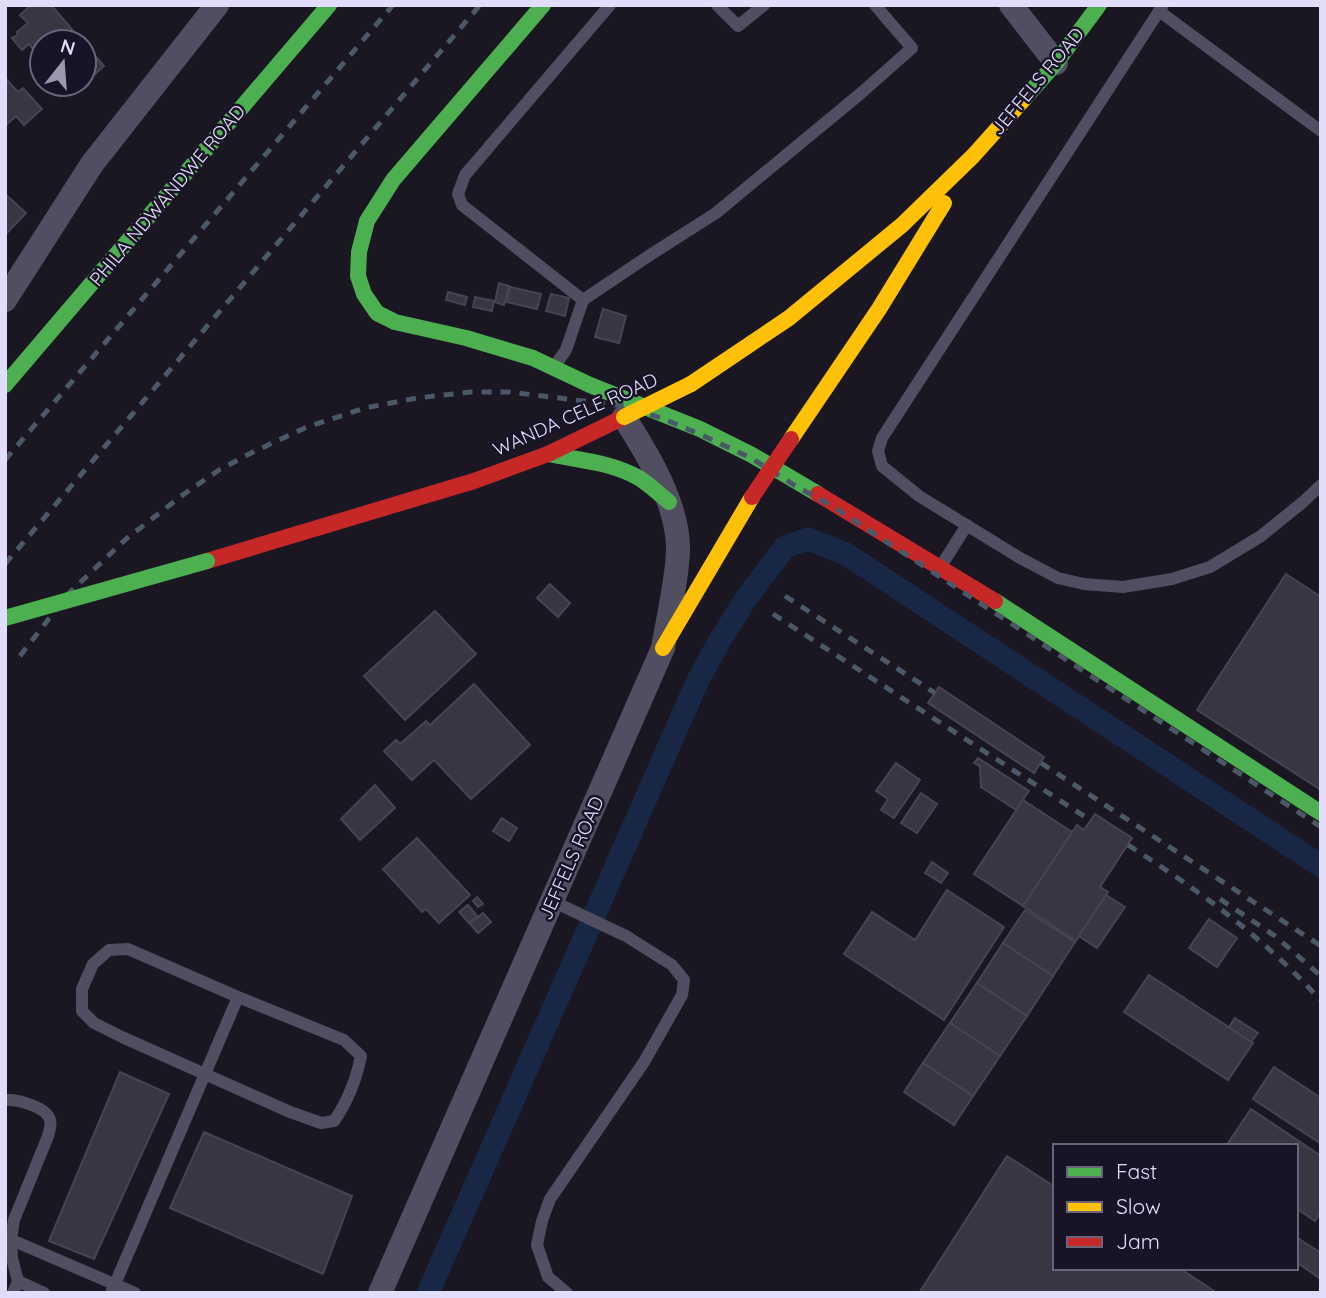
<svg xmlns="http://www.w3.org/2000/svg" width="1326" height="1298" font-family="Quicksand,sans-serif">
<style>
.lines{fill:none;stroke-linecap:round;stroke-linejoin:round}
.canal{stroke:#182746;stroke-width:23}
.building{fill:#393643;stroke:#474354;stroke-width:2}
.lane{stroke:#504e60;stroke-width:12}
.street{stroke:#504e60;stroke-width:24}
.fast{stroke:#4caf50;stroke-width:16}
.slow{stroke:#ffc107;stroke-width:16}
.jam{stroke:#c62828;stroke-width:16}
.rail{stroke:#4a5868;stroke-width:5;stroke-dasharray:10 9;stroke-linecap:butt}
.fast-bridge{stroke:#4caf50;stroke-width:16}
.slow-bridge{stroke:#ffc107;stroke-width:16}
.jam-bridge{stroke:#c62828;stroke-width:16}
.labels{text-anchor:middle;stroke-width:5;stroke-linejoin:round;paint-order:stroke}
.street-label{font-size:19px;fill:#e2ddfa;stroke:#181326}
</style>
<rect width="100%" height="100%" fill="#1a1722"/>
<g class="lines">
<!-- canal -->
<path class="canal" d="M428,1293L698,680L719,642L747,597L785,547L808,539L846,554L1321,866"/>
</g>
<!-- building -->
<g class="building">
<path d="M31,5H51L83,42H55L52,38L47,42H42V46L35,52L29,44L22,50L12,38L18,35L17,32L28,23L20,15Z"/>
<path d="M84,43L104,66L83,85L82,84H84Z"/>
<path d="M5,78L18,92L23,88L42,109L24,125L16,116L5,126Z"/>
<path d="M5,194L26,213L5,235Z"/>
<path d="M499,283L509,286L504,305L495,302Z"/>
<path d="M510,287L541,294L537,309L507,302Z"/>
<path d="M448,292L467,297L465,305L446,300Z"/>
<path d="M551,294L569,298L565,316L546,311Z"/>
<path d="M475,297L494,301L492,311L473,307Z"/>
<path d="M603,309L626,316L619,343L595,337Z"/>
<path d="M1286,574L1321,597V790L1197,710Z"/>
<path d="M550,584L570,603L558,617L537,598Z"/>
<path d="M435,611L476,654L405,720L364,676Z"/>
<path d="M474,684L530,745L471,799L434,760L412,780L384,751L396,740L400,744L426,721L430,725Z"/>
<path d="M939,687L1044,757L1034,773L928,703Z"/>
<path d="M978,758L1029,791L1016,810L981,787L980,766L974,763Z"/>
<path d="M896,763L920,780L894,818L881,810L888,799L876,791Z"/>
<path d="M375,785L395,808L360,840L341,819Z"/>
<path d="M921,793L937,804L917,833L901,823Z"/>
<path d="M1023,800L1072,832L1023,906L974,874Z"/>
<path d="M1095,814L1132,838L1100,887L1108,892L1076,941L1023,906L1077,825L1084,830Z"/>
<path d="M502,818L517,828L509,841L493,831Z"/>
<path d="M417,838L470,895L439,923L426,909L422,912L383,869Z"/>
<path d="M932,862L948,873L941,883L925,873Z"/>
<path d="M947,890L1004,927L944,1020L844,954L872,912L915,940Z"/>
<path d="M1106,895L1125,907L1097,948L1079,936Z"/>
<path d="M477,897L483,904L478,907L473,901Z"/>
<path d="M468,905L477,916L469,923L459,912Z"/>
<path d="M1025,910L1075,942L1053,976L1003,943Z"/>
<path d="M483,913L491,922L478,933L470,924Z"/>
<path d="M1209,919L1237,938L1217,967L1189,948Z"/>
<path d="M1003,943L1053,976L1027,1016L977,983Z"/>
<path d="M1149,975L1253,1043L1228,1080L1124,1012Z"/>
<path d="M977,983L1027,1016L1000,1056L950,1023Z"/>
<path d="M1235,1018L1258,1033L1251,1042L1229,1027Z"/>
<path d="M950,1023L1000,1056L973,1096L923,1063Z"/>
<path d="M923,1063L973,1096L954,1125L904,1092Z"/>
<path d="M1274,1067L1321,1098V1144L1253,1099Z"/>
<path d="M120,1072L169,1094L94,1259L49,1241Z"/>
<path d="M1251,1109L1321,1156V1211L1315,1221L1296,1208V1146H1226Z"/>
<path d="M204,1132L352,1196L323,1274L170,1208Z"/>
<path d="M1007,1156L1055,1187V1268H1179L1217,1293H919Z"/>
<path d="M1296,1237L1321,1253V1279L1296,1262Z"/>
</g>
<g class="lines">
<!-- lane -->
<g class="lane">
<path d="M717,5L738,26L764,5"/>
<path d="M1163,5L882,438L878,451L882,466L919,496L1020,558L1058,578L1084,584L1123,587L1172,579L1210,567L1261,536L1303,502L1321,485"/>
<path d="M1159,11L1321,131"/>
<path d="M583,300L462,205L458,194L465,175L610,5"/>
<path d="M554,367L566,350L583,300L650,255L716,213L860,94L912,48L875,5"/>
<path d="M941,566L967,525"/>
<path d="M552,901L626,936L672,965L684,980L682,995L644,1062L550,1199L542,1221L537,1245L548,1277L567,1293"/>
<path d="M5,1100C17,1099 47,1107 50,1120C52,1125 49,1131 48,1136L14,1220L11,1239L12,1258L18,1281L13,1293"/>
<path d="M7,1238L135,1293"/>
<path d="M18,1281L44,1293"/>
<path d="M111,1293L115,1284L238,997L344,1040L361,1056C356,1081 348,1101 334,1121L321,1123L290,1112L122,1037L94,1023L82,1011V989L93,964L109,950L128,949L238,997"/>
</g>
<!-- street -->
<g class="street">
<path d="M1011,5L1056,63"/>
<path d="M5,300L92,164L217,5"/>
<path d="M380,1293L663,648C668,618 677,581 678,551C679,505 648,455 624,417"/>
</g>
<!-- fast -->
<g class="fast">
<path d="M543,5L393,180L367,221L359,252L358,276L364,294L377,313L395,322L466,338L533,358L590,385L700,429L752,455L818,494"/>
<path d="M1024,99L1056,63L1099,5"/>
<path d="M5,385L329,5"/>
<path d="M548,454C578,460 611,462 639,478C650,485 659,494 669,502"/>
<path d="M995,601L1321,813"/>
</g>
<!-- slow -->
<g class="slow">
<path d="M691,384L789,318L902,225L973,156L1024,99"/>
<path d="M791,439L879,309L944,203"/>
<path d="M663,648L752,497"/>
</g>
<!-- jam -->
<g class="jam">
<path d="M818,494L995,601"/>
<path d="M207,561L474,481L548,454L624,417"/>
</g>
<!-- rail -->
<g class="rail">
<path d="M5,460L393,5"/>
<path d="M5,564L480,5"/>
<path d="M785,596L935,693"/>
<path d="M773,614L1090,820"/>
<path d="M20,656L68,594L126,539L184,494L219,470L253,452L307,427L365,408L417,398L471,392H510L624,406L664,419L706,437L751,458L794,485L832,506L1321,827"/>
<path d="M1041,763L1321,946"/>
<path d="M1128,845C1197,889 1266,939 1321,1001"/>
<path d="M1220,899L1275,936L1321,976"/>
</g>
<!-- fast-bridge -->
<path class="fast-bridge" d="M5,618L207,561"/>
<!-- slow-bridge -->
<path class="slow-bridge" d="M624,417L691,384"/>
<!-- jam-bridge -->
<path class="jam-bridge" d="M752,497L791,439"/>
</g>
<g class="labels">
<!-- street labels -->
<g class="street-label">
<text transform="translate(1037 81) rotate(-50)" y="7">JEFFELS ROAD</text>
<text transform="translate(167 195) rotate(-50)" y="7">PHILA NDWANDWE ROAD</text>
<text transform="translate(575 414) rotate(-24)" y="7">WANDA CELE ROAD</text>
<text transform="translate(571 858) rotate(-66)" y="7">JEFFELS ROAD</text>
</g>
</g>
<!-- border -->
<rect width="1326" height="1298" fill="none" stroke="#e2ddfa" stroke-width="14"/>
<!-- legend -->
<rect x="1053" y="1144" width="245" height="126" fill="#181326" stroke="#69647b" stroke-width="2"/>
<rect x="1067" y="1167" width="35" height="10" fill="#4caf50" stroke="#69647b" stroke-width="2"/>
<text x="1116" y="1179" font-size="21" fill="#e2ddfa">Fast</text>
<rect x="1067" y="1202" width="35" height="10" fill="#ffc107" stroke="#69647b" stroke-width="2"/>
<text x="1116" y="1214" font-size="21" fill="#e2ddfa">Slow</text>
<rect x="1067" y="1237" width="35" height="10" fill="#c62828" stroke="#69647b" stroke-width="2"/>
<text x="1116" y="1249" font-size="21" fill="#e2ddfa">Jam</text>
<!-- north arrow -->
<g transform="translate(63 63) rotate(17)"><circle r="33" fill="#181326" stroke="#69647b" stroke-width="2"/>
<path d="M0-5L12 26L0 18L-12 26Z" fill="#9c98ae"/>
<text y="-10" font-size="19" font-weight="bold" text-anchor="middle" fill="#e2ddfa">N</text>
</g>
</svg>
